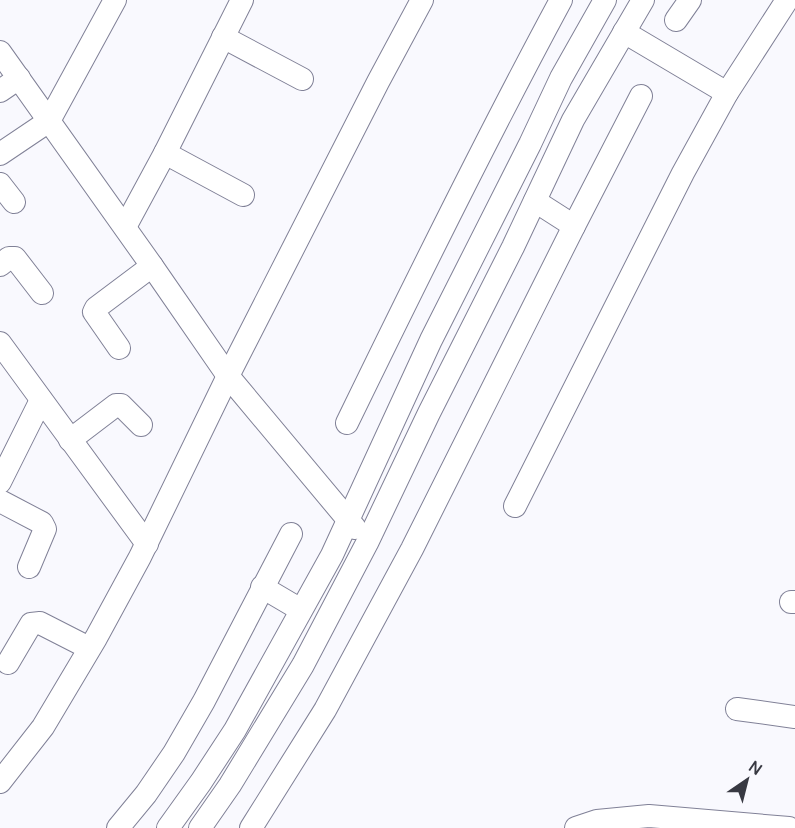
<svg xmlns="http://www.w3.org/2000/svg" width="795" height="828" font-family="Manrope,sans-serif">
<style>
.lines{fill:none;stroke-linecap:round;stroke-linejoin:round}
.minor-casing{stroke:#808197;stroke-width:24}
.minor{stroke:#fff;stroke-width:22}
</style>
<rect width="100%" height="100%" fill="#f9f9fe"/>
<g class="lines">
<!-- minor casing -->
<g class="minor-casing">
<g id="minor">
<path d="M676,20L690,0"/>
<path d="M624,32L727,93"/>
<path d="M223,37L302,79"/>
<path d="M0,52L152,266L228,376L355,528"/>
<path d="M0,91L19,78"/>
<path d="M165,153L243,195"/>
<path d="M0,154L49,121L115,0"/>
<path d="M0,184L14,202"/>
<path d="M535,201L574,226"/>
<path d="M125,227L165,153L242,0"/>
<path d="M0,265L9,258H15L42,293"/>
<path d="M0,343L147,544"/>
<path d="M119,348L94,312L96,308L152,266"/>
<path d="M347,423C416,281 486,139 561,0"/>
<path d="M70,440L116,405H121L141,425"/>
<path d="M0,482L41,400"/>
<path d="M0,501L42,523L45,529L29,567"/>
<path d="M515,506L683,173L727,93L787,0"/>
<path d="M262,587L301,610"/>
<path d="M791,602H795"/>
<path d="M8,663L31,624L40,623L89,648"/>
<path d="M737,709L795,717"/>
<path d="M0,782L43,727L96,638L140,557L228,376L378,82L422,0"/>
<path d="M118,828L146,794L174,753L204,701L291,534"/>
<path d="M168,828L201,782L235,730L332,555L431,340L530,144L561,78L605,0"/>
<path d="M200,828L230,785L303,665L367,543L429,413L513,247L573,120L643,0"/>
<path d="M251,828L325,710L412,549L574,226L641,96"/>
<path d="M576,828L597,821L649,816L789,828"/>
</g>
</g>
<!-- minor -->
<use href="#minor" class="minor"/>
</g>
<!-- north arrow -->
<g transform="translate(747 780) rotate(35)" stroke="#f9f9fe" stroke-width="4.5" paint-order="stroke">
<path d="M0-4.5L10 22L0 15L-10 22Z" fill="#383942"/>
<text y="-9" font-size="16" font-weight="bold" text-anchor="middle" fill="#383942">N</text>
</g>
</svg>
